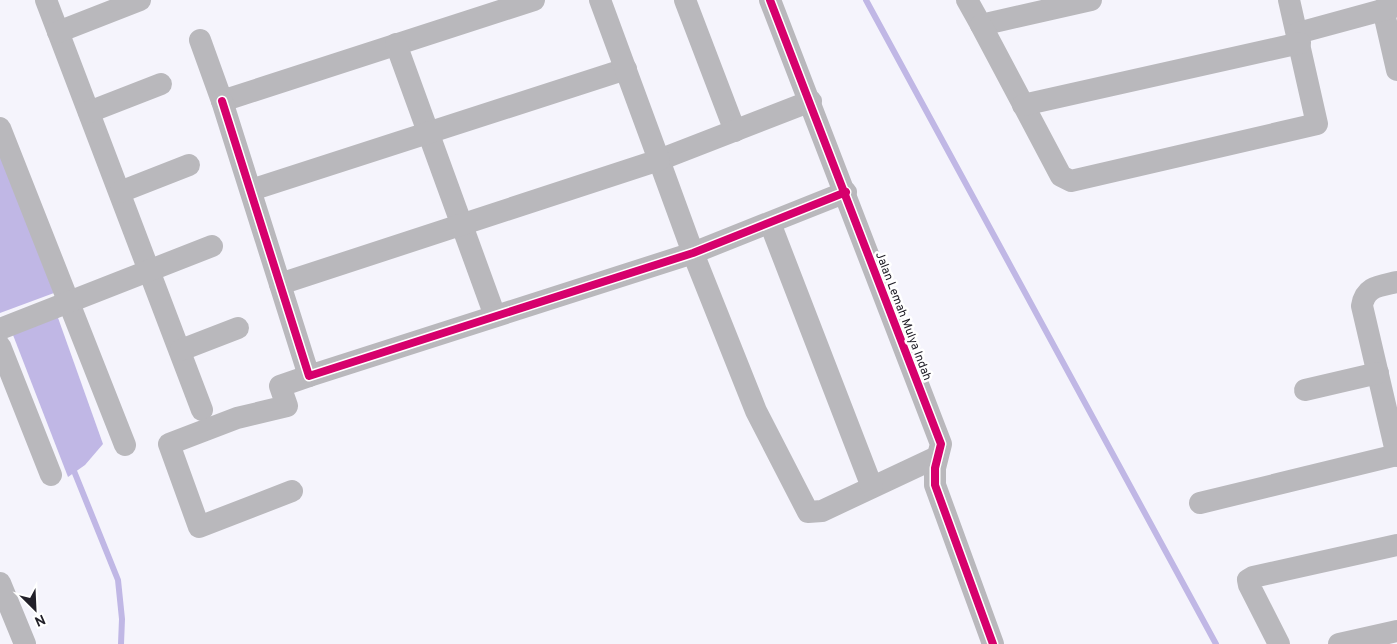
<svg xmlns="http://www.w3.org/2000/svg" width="1397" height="644" font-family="Overpass,sans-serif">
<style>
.water{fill:#c0b7e5}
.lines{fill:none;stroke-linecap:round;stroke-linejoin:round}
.stream{stroke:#c0b7e5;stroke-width:6}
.street{stroke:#b9b8bc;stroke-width:22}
.cycleway-casing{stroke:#fff;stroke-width:11}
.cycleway{stroke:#d6006c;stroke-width:8}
.labels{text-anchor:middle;stroke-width:5;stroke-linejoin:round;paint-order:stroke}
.street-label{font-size:12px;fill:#222029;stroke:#fff}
</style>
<rect width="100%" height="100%" fill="#f5f4fc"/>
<!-- water -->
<g class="water">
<path d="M0,155L54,293L0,313Z"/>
<path d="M57,315L103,444L85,465L68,477L13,335Z"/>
</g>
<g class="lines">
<!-- stream -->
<g class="stream">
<path d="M866,0L1216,644"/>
<path d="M74,471L118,580L122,619L121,644"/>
</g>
<!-- street -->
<g class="street">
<path d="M46,0L202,410"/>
<path d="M685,0L735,131"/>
<path d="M770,0L941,444L935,468V485L993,644"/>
<path d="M967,0L981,25L1091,0"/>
<path d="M1383,9L1397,70"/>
<path d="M981,25L1061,176L1071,181L1317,124L1289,0"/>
<path d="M58,32L140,0"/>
<path d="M1298,33L1397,6"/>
<path d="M200,40L222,101L534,0"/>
<path d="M396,44L495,316"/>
<path d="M222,101L309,376L693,253L846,192"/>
<path d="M811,101L659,160L693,253L756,411L808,512L822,511L937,457"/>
<path d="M1023,105L1300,43"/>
<path d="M89,112L161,84"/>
<path d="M0,128L125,445"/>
<path d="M251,190L626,69"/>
<path d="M120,192L189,165"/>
<path d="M770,223L872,487"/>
<path d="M1397,282C1380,286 1365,286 1362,306L1397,456"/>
<path d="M280,284L659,160L600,0"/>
<path d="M0,329L212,246"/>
<path d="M0,346L51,475"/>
<path d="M181,350L238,328"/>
<path d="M1305,390L1378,373"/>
<path d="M292,491L199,527L169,444L237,418L287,406L280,386L309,376"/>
<path d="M1200,503L1397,455"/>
<path d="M0,583L25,644"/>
<path d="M1279,644L1249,585L1248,580L1253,577L1397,545"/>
<path d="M1339,644L1397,631"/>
</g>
<!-- cycleway casing -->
<g class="cycleway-casing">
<g id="cycleway">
<path d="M770,0L941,444L935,468V485L993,644"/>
<path d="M222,101L309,376L693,253L846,192"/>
</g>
</g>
<!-- cycleway -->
<use href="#cycleway" class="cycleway"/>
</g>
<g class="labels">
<!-- street labels -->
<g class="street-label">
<text transform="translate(904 316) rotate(69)" y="4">Jalan Lemah Mulya Indah</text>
</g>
</g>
<!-- north arrow -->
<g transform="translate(35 609) rotate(156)" stroke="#ffffff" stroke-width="4" paint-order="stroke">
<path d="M0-4L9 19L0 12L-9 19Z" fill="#222029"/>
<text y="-8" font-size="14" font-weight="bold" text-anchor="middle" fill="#222029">N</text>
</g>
</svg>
